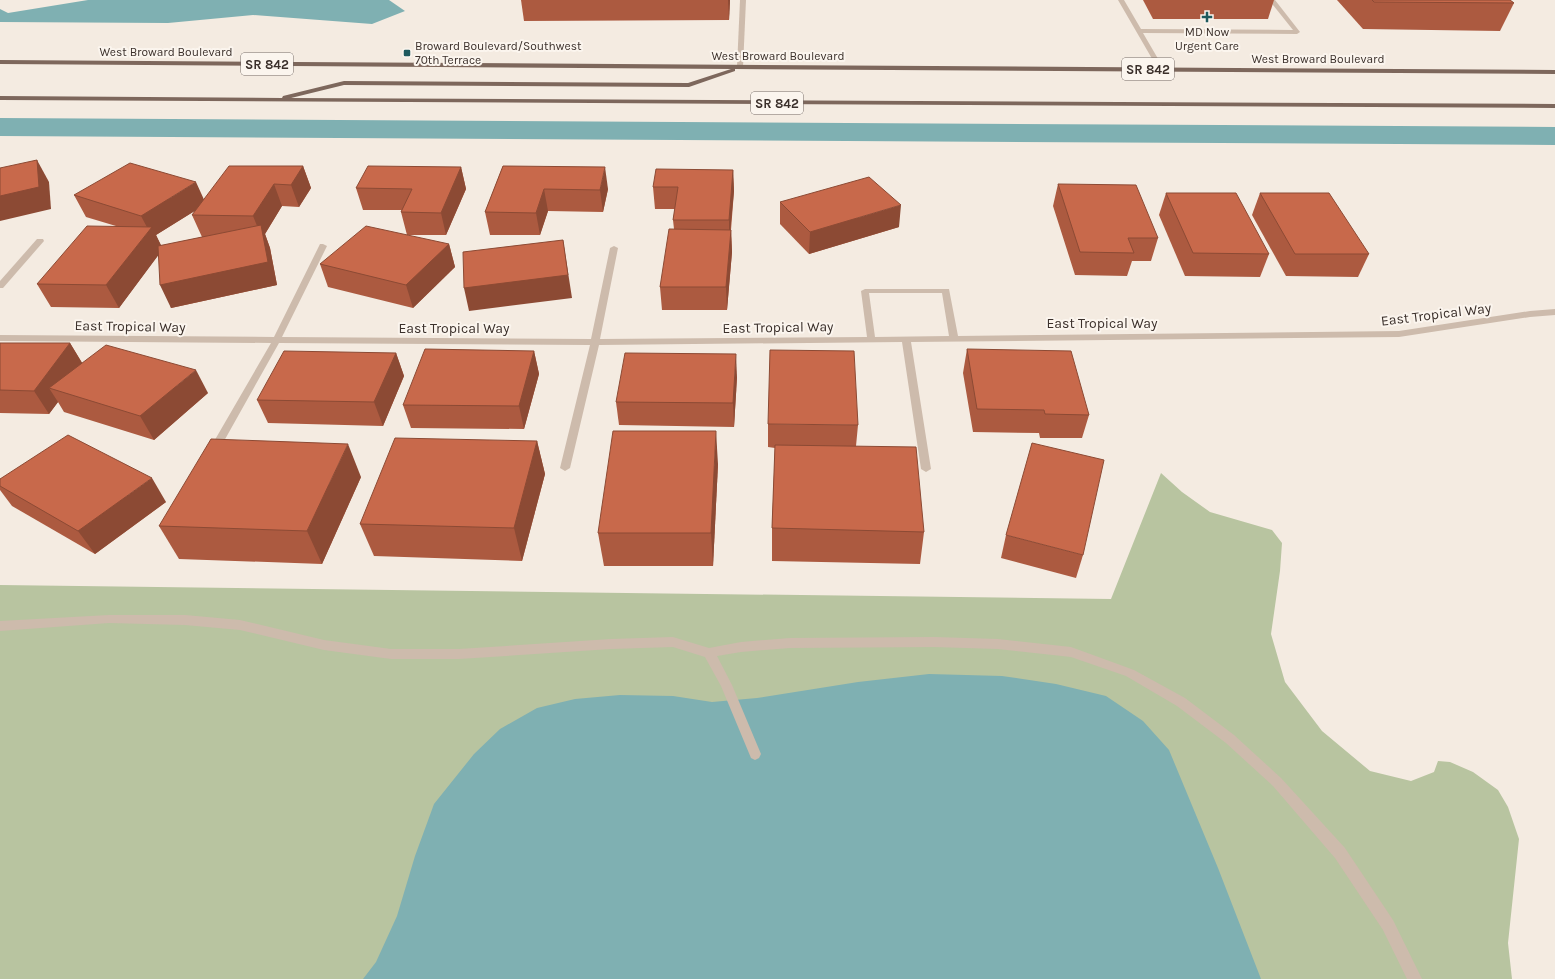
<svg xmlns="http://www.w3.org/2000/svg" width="1555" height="979" font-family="Karla,sans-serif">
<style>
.green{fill:#b8c4a0}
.water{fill:#7fb0b2}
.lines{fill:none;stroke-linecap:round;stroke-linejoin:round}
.canal{fill:#7fb0b2;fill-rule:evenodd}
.minor{fill:#cdbbac;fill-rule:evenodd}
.major{fill:#7d675c;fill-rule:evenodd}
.wall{fill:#ac5a40;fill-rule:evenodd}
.shaded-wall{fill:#8c4a34}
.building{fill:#c8694b;stroke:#8c4a34}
.poi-dot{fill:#1f5a5e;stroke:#fbf5ee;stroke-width:1.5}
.labels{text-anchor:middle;stroke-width:4;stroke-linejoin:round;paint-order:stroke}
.far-poi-label{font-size:12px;fill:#3b302b;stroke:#fbf5ee}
.far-street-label{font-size:12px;fill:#3b302b;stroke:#fbf5ee}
.shield{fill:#fbf5ee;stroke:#756b66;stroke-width:1}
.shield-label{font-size:13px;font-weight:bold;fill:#3b302b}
.street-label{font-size:14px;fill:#3b302b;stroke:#fbf5ee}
</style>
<rect width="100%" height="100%" fill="#f4ebe1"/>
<!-- green -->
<path class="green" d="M1161,473L1182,492L1210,512L1272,530L1282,543L1280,571L1271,634L1285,682L1322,731L1370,771L1411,781L1434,772L1438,761L1450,762L1473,772L1498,790L1508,807L1519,839L1508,943L1512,979H0V585L1111,599Z"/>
<!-- water -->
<g class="water">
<path d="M88,0H389L405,11L372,24L253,15L168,23L0,22V9L8,13Z"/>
<path d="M929,674L1002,676L1056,684L1106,696L1143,721L1169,750L1218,868L1261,979H363L376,962L397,916L415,856L434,804L474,754L500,729L537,708L575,699L620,695L673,696L712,702L757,698L858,682Z"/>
</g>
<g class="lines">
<!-- canal -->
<path class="canal" d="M0,118L1555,127V145L0,136Z"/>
<!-- minor -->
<g class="minor">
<path d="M740,0H746L743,67L740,69L737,67Z"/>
<path d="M1118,0H1124L1141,29L1293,30L1269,0H1275L1300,32L1297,34L1143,33L1164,69L1161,71L1158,69Z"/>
<path d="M37,239H43L44,241L3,288H0V281Z"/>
<path d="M320,244H323L327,246L282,337L591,339L610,248L614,246L618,248L600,339L867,337L861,291L865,289H949L958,336L1399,331L1530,311L1555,309V315L1530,317L1399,337L911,342L931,469L926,472L921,469L902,342L599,345L570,468L565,471L560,468L590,345L279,343L219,450L214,453L209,450L271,343L0,341V335L274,337ZM869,293H942L949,336L875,337Z"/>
<path d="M109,615H185L240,620L324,640L391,649H459L611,639L673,637L709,648L741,642L790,638L934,637L998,639L1071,647L1134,670L1185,698L1234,735L1281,778L1345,848L1393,920L1422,979H1407L1383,930L1335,858L1273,786L1226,743L1177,706L1126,676L1071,657L998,649L934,647L790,648L741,652L717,656L732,685L761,754L759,758L755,760L751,758L721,686L705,657L673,647L611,649L459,659H391L324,650L240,630L185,625L109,623L0,631V621Z"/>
</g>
<!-- major -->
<path class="major" d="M0,60L1555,70V74L735,69V71L689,87L344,85L291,98L1555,104V108L0,100V96L282,98L283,96L344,81L688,83L731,69L0,64Z"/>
</g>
<!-- wall -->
<g class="wall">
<path d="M521,0H730L729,20L524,21Z"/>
<path d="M1143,0H1274L1268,19H1153Z"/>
<path d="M1337,0H1510L1514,3L1500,31L1363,29Z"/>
<path d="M303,166L311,188L299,207L282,206L265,234L270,248L277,285L171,308L158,255L119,308L51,307L37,284L116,226L86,217L74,195L204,200ZM196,210L192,215L202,237L161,246L156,235Z"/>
<path d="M503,166L608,189L603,212L548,211L540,235H490L485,212Z"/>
<path d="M461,167L466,189L446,235H407L401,212L402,210H363L356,188Z"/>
<path d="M733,170L734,191L731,230L732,252L727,310H662L660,287L674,229L673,220L675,209H655L653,187Z"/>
<path d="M1058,184L1158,238L1151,261H1132L1127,276L1075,275L1053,206Z"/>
<path d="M1166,193L1269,254L1260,277L1185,276L1159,215Z"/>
<path d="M1260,193L1369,254L1358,277L1286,276L1252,215Z"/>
<path d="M780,202L899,227L809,254L780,224Z"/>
<path d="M449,244L455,267L413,308L328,287L320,264Z"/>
<path d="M0,343H70L82,363L208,393L154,440L64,412L58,402L49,414L0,413Z"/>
<path d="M967,349L1089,415L1082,438H1040L1039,433L973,432L963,373Z"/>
<path d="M534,351L539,374L524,429L411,428L403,405Z"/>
<path d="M396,353L404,376L383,426L268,423L257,400Z"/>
<path d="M737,377L734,427L619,425L616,402Z"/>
<path d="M768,424L858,425L856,446L924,532L920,564L772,561V528L775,448L768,447Z"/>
<path d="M537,441L545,474L522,561L374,556L360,524Z"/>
<path d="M718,464L713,566H604L598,533Z"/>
<path d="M361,477L322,564L179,559L159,526Z"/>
<path d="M0,479L166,502L95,554L12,506L0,490Z"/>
<path d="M1006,535L1083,555L1076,578L1001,558Z"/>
</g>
<!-- shaded-wall -->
<g class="shaded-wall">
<path d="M728,0H730L729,20Z"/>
<path d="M37,160L49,182L51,209L0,221V196Z"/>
<path d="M303,166L311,188L299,207L291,185Z"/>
<path d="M461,167L466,189L446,235L441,213Z"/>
<path d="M605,167L608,189L603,212L600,190Z"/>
<path d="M733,170L734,191L729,243V220Z"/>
<path d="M196,182L206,204L156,235L163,249L119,308L106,285L149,231L141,216Z"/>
<path d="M274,184L282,206L265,234L270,248L277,285L171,308L160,285L262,238L253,216Z"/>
<path d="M544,189L548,211L540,235L536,213Z"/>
<path d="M901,205L899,227L809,254L810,232Z"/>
<path d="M731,230L732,252L727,310L726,287Z"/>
<path d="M563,240L572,298L469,311L464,288Z"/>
<path d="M449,244L455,267L413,308L406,285Z"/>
<path d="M70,343L84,366L49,388L58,402L49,414L34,391Z"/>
<path d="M534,351L539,374L524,429L519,406Z"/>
<path d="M396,353L404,376L383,426L374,402Z"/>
<path d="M736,354L737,377L734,427L733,403Z"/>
<path d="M196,370L208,393L154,440L140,416Z"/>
<path d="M716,431L718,464L713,566L711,533Z"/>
<path d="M537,441L545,474L522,561L514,528Z"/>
<path d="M348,444L361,477L322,564L307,531Z"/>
<path d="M152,478L166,502L95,554L78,531Z"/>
</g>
<!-- building -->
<g class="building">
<path d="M1372,0H1510L1514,3L1374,2Z"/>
<path d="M37,160L39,187L0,196V168Z"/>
<path d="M130,163L196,182L141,216L74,195Z"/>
<path d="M229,166H303L291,185L274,184L253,216L192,215Z"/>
<path d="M368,166L461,167L441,213L401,212L412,189L356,188Z"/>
<path d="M503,166L605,167L600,190L544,189L536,213L485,212Z"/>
<path d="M656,169L733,170L729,220H673L678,187H653Z"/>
<path d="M869,177L901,205L810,232L780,202Z"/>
<path d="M1058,184L1136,185L1158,238H1128L1134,253L1080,252Z"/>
<path d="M1166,193H1236L1269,254L1193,253Z"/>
<path d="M1260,193H1329L1369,254H1295Z"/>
<path d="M261,225L268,262L160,285L158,246Z"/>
<path d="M87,226L152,227L106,285L37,284Z"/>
<path d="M366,226L449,244L406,285L320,264Z"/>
<path d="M669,229L731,230L726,287H660Z"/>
<path d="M563,240L568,275L464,288L463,252Z"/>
<path d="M0,343H70L34,391L0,390Z"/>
<path d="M106,345L196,370L140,416L49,388Z"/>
<path d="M425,349L534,351L519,406L403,405Z"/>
<path d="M967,349L1071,351L1089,415L1045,414L1044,410L977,409Z"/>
<path d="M770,350L854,351L858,425L768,424Z"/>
<path d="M284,351L396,353L374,402L257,400Z"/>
<path d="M625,353L736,354L733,403L616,402Z"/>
<path d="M613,431H716L711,533H598Z"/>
<path d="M68,435L152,478L78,531L0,486V479Z"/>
<path d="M395,438L537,441L514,528L360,524Z"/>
<path d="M211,439L348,444L307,531L159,526Z"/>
<path d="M1032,443L1104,460L1083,555L1006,535Z"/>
<path d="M775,445L916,447L924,532L772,528Z"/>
</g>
<!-- markers -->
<g class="poi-dot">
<path d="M1205 11h4v4h4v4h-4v4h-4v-4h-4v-4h4z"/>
<rect x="403" y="49" width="8" height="8" rx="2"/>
</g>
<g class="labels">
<!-- far-poi labels -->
<g class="far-poi-label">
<text x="1207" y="36">MD Now<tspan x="1207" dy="14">Urgent Care</tspan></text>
<text x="415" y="50" text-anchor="start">Broward Boulevard/Southwest<tspan x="415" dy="14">70th Terrace</tspan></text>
</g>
<!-- far-street labels -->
<g class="far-street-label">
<text x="166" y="56">West Broward Boulevard</text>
<text x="778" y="60">West Broward Boulevard</text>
<text x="1318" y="63">West Broward Boulevard</text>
</g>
<!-- shield labels -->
<g class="shield">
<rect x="241" y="53" width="52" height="22" rx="3"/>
<rect x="1122" y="58" width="52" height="22" rx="3"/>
<rect x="751" y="92" width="52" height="22" rx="3"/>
</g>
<g class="shield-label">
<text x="267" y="69">SR 842</text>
<text x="1148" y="74">SR 842</text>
<text x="777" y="108">SR 842</text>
</g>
<!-- street labels -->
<g class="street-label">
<text transform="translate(1436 314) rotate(-7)" y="5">East Tropical Way</text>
<text x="1102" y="328">East Tropical Way</text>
<text transform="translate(130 326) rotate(1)" y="5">East Tropical Way</text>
<text transform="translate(778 327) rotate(-1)" y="5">East Tropical Way</text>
<text x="454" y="333">East Tropical Way</text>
</g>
</g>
</svg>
